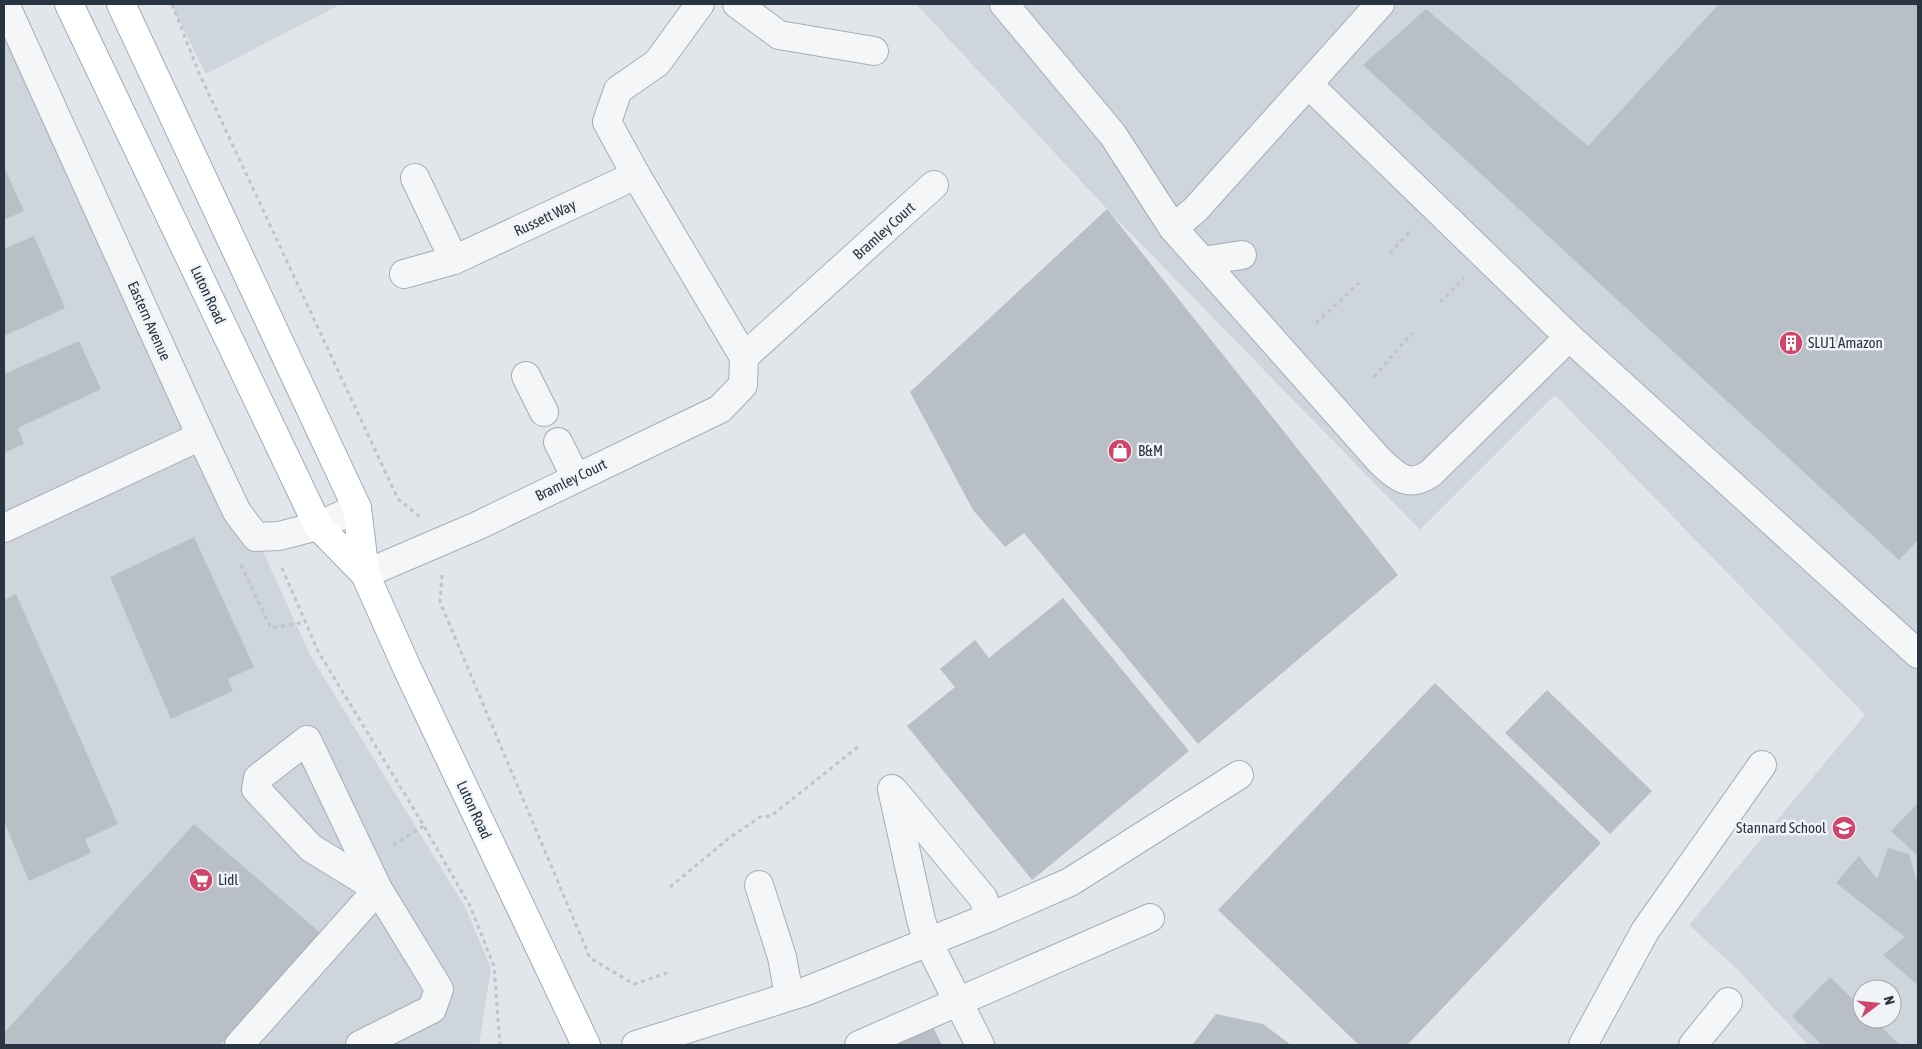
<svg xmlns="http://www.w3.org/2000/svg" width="1922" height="1049" font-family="'Asap Condensed',sans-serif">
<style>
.built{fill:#cfd5dc;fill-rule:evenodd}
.building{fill:#b8bfc7}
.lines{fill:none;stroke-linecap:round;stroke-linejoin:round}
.minor-casing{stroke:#a6adb4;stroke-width:30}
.major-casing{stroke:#a0abb6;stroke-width:30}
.path{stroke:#bfc4c9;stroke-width:3;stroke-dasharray:4 4;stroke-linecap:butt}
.minor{stroke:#f4f6f8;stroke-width:28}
.major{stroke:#fff;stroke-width:28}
.labels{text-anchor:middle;stroke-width:5;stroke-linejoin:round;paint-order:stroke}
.street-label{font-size:15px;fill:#293542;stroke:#f1f4f7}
.poi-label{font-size:15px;fill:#293542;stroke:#f1f4f7;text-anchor:start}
</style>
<rect width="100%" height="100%" fill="#e1e6ea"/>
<!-- built -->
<g class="built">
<path d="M4,4H14L310,655L465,907L491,968L479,1045H4Z"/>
<path d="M171,4H341L206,74Z"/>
<path d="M916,4H1918V1045H1808L1738,970L1689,925L1865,715L1555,395L1420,530L1107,209ZM1862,989H1892V1019H1862Z"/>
</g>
<!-- building -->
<g class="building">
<path d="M1719,4H1918V540L1899,560L1363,65L1426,9L1588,146Z"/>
<path d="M4,167L24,211L4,220Z"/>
<path d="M1107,209L1398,575L1198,744L1024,533L1005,547L973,510L910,392Z"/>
<path d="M34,236L65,308L4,336V249Z"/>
<path d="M79,341L101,389L18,428L24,444L4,453V374Z"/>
<path d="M194,537L254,667L228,679L233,691L171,719L110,577Z"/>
<path d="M16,594L118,824L85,839L91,853L29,881L4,822V600Z"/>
<path d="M1063,598L1189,751L1032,880L907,726L955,687L940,669L975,640L989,658Z"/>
<path d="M1435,683L1601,843L1407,1045H1359L1218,910Z"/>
<path d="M1547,690L1652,791L1610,834L1505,733Z"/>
<path d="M1918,803V856L1891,831Z"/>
<path d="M194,824L324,936L220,1045H4V1033Z"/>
<path d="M1888,848L1909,854L1916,879L1918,877V985L1883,955L1905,937L1836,883L1859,856L1877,879Z"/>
<path d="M1830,977L1862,1008V1019H1873L1900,1045H1822L1792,1016Z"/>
<path d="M1216,1014L1263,1024L1291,1045H1192Z"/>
<path d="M932,1025L942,1045H892Z"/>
</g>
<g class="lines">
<!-- minor casing -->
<g class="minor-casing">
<g id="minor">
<path d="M5,4L201,436L237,512L256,537L279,536L318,526L357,508"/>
<path d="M737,4L779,35L874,51"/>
<path d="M1004,4L1113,135L1173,228L1195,210L1380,4"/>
<path d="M1309,85L1569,337L1918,654"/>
<path d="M415,178L454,260"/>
<path d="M1173,228L1379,460C1397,477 1408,489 1431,473L1569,337"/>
<path d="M1202,261L1242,255"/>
<path d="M404,274L454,260L636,175"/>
<path d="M744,357L934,185"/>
<path d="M526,376L544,412"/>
<path d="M558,442L576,478"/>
<path d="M4,528L201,436"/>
<path d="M365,574L477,526L720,409L743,385L744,357L636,175L607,122L618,90L657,63L700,4"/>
<path d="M892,789L921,920L928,942L980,1045"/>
<path d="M895,792L983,898L990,917"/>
<path d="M759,885L782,957L789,995"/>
<path d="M239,1045L378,889L307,740L258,778L256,789L311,848L378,889L439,989L432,1009L360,1045"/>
<path d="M636,1045L804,992L990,917L1070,882L1239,775"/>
<path d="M859,1045L1150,918"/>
<path d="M1583,1045L1645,931L1762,765"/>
<path d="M1693,1045L1728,1002"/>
</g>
</g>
<!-- major casing -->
<g class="major-casing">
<g id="major">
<path d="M69,4L318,526L365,574"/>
<path d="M121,4L357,508L365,574L407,668L586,1045"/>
</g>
</g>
<!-- path -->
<g class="path">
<path d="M172,4L199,73L398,499L420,517"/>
<path d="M1390,253L1412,229"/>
<path d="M1440,302L1464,278"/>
<path d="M1316,323L1359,283"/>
<path d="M1374,377L1412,333"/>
<path d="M241,565L271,628L305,622"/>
<path d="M282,568L318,651L424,826L470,906L494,966L500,1045"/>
<path d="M442,575L440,602L590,958L634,984L667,973"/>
<path d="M393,845L424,826"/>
<path d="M670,887L728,839L760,817L771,816L859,746"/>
</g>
<!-- minor -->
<use href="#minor" class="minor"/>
<!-- major -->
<use href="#major" class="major"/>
</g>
<!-- icons -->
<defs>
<g id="building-disc" transform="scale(1.25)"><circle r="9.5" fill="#d0456c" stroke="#f1f4f7"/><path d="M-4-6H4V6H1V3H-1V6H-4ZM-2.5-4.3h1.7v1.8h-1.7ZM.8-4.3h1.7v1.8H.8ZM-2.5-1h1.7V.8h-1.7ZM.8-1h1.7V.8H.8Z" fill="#fff"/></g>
<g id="shop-disc" transform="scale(1.25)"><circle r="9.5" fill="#d0456c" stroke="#f1f4f7"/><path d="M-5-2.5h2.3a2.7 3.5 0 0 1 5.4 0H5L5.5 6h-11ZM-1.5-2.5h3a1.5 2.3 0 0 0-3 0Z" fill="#fff"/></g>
<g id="school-disc" transform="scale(1.25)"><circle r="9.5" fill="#d0456c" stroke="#f1f4f7"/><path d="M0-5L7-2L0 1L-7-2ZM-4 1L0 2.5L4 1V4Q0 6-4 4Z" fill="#fff"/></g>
<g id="supermarket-disc" transform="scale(1.25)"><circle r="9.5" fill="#d0456c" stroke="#f1f4f7"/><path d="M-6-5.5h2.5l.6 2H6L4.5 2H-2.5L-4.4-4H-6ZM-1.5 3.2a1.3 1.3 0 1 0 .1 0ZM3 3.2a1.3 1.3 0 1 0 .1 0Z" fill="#fff"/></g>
</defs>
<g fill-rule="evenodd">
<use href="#building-disc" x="1791" y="343"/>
<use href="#shop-disc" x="1120" y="451"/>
<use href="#school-disc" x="1844" y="828"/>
<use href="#supermarket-disc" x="201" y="880"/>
</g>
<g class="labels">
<!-- street labels -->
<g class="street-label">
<text transform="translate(545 218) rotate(-25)" y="5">Russett Way</text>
<text transform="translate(884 231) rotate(-42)" y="5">Bramley Court</text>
<text transform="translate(208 295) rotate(65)" y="5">Luton Road</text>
<text transform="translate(149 321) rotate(66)" y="5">Eastern Avenue</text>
<text transform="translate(571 480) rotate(-26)" y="5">Bramley Court</text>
<text transform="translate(474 810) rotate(65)" y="5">Luton Road</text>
</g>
<!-- poi labels -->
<g class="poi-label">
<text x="1808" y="348">SLU1 Amazon</text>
<text x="1138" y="456">B&amp;M</text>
<text x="1826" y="833" text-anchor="end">Stannard School</text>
<text x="218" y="885">Lidl</text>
</g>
</g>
<!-- border -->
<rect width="1922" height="1049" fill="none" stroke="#293542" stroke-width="10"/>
<!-- north arrow -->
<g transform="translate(1877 1004) rotate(74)"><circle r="24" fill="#f1f4f7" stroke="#a1a8af"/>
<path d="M0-4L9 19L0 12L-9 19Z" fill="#d0456c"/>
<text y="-8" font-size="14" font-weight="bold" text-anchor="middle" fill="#293542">N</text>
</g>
</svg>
